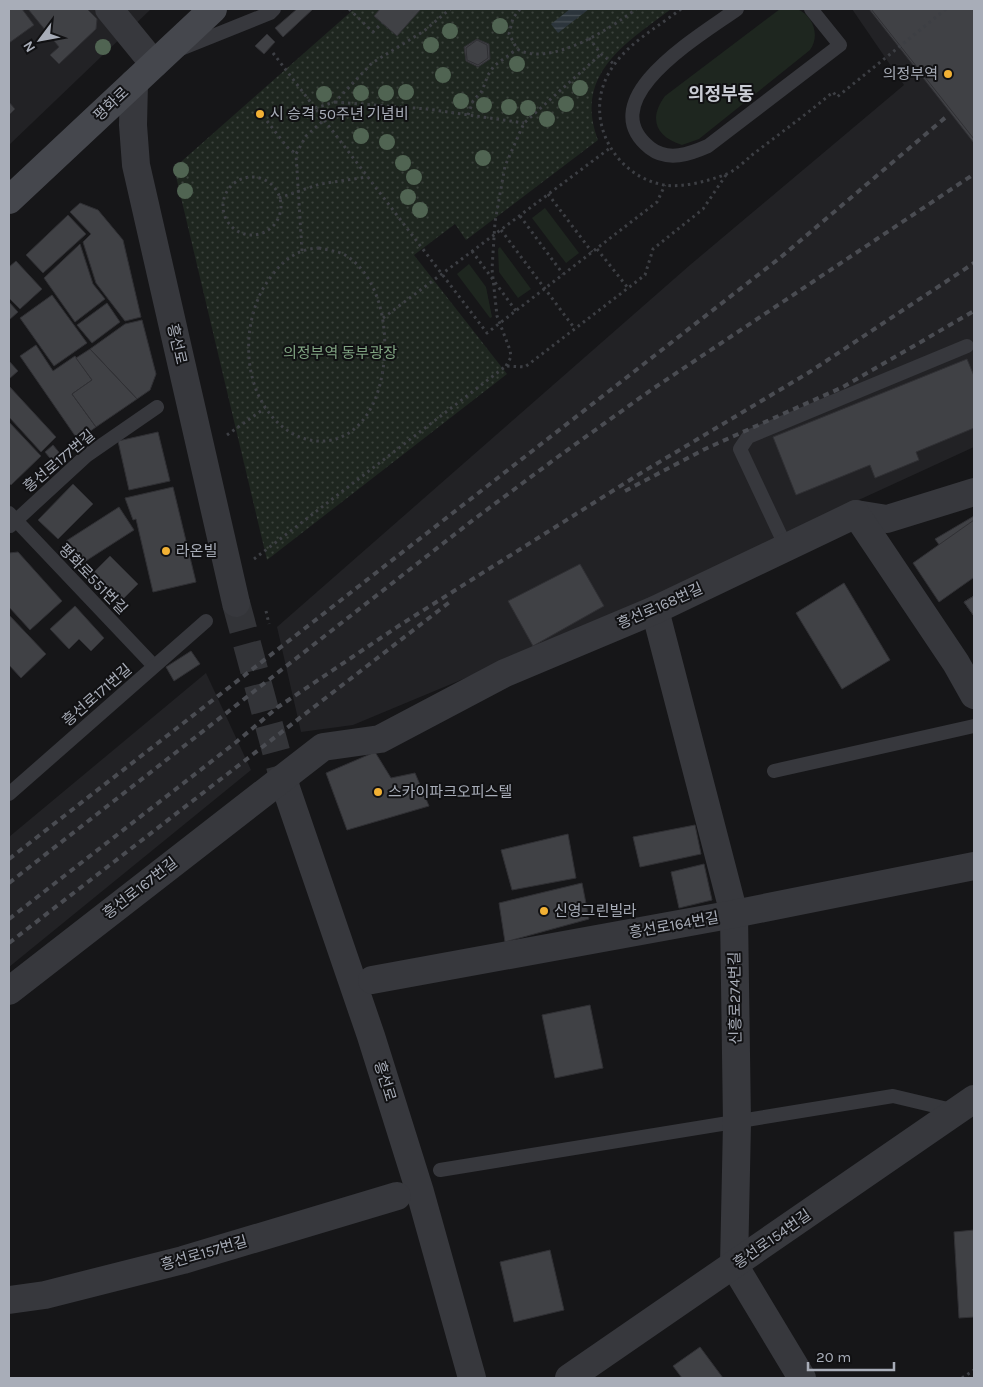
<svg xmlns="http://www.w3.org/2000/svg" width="983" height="1387" font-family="Karla,'Noto Sans KR',sans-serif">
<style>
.built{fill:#222225}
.grass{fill:#1e261f}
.park{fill:url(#park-dots)}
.water{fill:url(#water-rules)}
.building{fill:#404145;stroke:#303034}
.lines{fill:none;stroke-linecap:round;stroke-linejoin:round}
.minor-tunnel{stroke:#333438;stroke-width:28;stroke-dasharray:28 14;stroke-linecap:butt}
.path{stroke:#3d3f44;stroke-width:3;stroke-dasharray:2.5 4;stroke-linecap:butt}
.service{stroke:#37383d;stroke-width:14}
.minor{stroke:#37383d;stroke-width:28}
.secondary{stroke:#45474d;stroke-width:28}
.rail{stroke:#4a4c52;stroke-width:4;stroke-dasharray:6 5;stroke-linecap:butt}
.tree{fill:#506452}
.poi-dot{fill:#f2b134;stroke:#111113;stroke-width:2}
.labels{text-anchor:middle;stroke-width:4;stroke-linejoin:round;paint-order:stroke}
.poi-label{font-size:15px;fill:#a8adb8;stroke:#111113;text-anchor:start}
.street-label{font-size:15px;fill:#a8adb8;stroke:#111113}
.park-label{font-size:15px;fill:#7fa381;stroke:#111113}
.quarter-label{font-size:18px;font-weight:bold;fill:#c9ccd4;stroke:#111113}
</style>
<defs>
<pattern id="park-dots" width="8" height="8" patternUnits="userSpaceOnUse" patternTransform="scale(1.25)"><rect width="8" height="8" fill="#1e261f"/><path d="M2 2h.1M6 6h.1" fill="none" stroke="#3c433d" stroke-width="1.8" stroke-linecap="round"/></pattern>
<pattern id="water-rules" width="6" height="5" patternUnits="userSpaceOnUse" patternTransform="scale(1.25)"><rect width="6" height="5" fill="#2c353c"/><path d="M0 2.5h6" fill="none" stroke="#485056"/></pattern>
</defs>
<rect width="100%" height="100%" fill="#161618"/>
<!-- built -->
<g class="built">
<path d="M9,9H151L9,145Z"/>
<path d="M852,9H974V447L789,532L629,610L353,725L301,732L277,627L690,265L904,85Z"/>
<path d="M206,673L251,770L9,967V837Z"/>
</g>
<!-- grass -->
<g class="grass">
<path d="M780,9C785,9 792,8 797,9C814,16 820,36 810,50L699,139L682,145C656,137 648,119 665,96Z"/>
<path d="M545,208L579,253L566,263L532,218Z"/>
<path d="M500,247L531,289L518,298L499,272L498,249Z"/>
<path d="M469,264L486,287L492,317L490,318L457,274Z"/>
</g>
<!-- park -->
<path class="park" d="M354,9H671C626,43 573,74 598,140L466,240L455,224L414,255L507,374L267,560L174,168Z"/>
<!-- water -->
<path class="water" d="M570,9H589L558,33L551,24Z"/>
<!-- building -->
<g class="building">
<path d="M9,9H22L34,25L9,43Z"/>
<path d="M28,9H87L97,19L96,29L59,64L50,55L59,47Z"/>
<path d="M297,9H313L283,37L275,28Z"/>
<path d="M380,9H421L397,36L374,16Z"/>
<path d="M869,9H974V143L913,65Z"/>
<path d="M871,9H974V139Z"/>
<path d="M267,34L275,42L264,54L255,46Z"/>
<path d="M477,39L489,44L490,59L478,67L466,61L464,47Z"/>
<path d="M477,40L487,45L488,58L478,65L467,60L466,48Z"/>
<path d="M9,102L15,109L9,115Z"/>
<path d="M80,203L98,210L123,240L141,317L125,321L96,283L83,242L91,234L70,212Z"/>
<path d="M68,215L86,234L43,273L26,255Z"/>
<path d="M80,244L93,284L105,299L75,322L44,278Z"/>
<path d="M16,261L42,289L20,309L9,298V267Z"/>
<path d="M52,295L87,343L54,366L20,318Z"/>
<path d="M9,302L18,312L9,320Z"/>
<path d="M107,303L120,322L92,343L77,325Z"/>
<path d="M142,320L156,374L150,390L137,399L90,349L125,324Z"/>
<path d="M36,345L53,371L75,356L92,380L72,394L96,427L78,440L20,356Z"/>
<path d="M90,349L137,399L96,427L72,394L92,380L76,358Z"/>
<path d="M967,359L974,376V428L916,452L919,460L875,478L870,465L796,495L773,437Z"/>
<path d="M9,361L18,371L9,379Z"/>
<path d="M9,386L56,437L41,452L9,417Z"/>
<path d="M9,422L41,456L11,485L9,483Z"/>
<path d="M158,432L170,481L129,490L118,441Z"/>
<path d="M53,445L62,456L54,463L45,452Z"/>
<path d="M73,484L93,504L58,539L38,520Z"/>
<path d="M173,487L196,582L153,592L136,519L133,520L125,498Z"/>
<path d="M119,507L134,530L81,564L66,541Z"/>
<path d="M974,516V537L947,556L935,539Z"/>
<path d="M974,520V580L973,578L939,602L913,563Z"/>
<path d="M18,552L62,601L30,630L9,607V553Z"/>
<path d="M110,556L138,584L118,604L90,576Z"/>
<path d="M580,564L604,606L533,646L508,601Z"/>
<path d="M844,583L890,660L842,689L796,613Z"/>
<path d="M974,596V599L969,603L974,611V616L964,602Z"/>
<path d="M974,596V616L964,602Z"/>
<path d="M974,596V616L964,602Z"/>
<path d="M75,606L104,638L91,651L79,639L69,649L50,629Z"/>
<path d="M9,615L46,654L21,678L9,665Z"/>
<path d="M191,651L200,664L174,681L166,667Z"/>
<path d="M375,752L391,778L415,773L429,806L347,830L326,773Z"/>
<path d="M695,825L701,854L640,867L633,837Z"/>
<path d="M568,834L576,878L512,890L501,850Z"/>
<path d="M704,864L712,900L679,908L671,872Z"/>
<path d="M582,883L589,919L505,942L499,903Z"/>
<path d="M590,1005L603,1068L555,1078L542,1015Z"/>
<path d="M974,1230V1317L959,1318L954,1232Z"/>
<path d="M550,1250L564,1310L514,1322L500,1262Z"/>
<path d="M700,1347L723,1378H682L673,1366Z"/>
</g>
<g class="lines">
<!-- minor-tunnel -->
<path class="minor-tunnel" d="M236,603L286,788"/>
<!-- path -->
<g class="path">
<path d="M349,9L373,32L382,23"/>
<path d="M520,9L513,18L509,34L517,49C549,68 610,29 636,9"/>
<path d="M681,9C659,26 630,42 614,65C580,111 610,175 664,185C682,188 708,181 724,175C734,172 744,162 752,155C779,134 807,114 833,92L837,97L946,9"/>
<path d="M589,38L601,54L614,64"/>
<path d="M273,53L487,333L657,202L665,185"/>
<path d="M335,102L427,109L524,123"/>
<path d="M315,108L335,102L372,63L424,31L450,9"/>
<path d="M468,115L473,101L482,91L488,75L494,66L517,49"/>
<path d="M267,121L287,147L296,154"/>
<circle cx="252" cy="206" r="29"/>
<path d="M548,194L592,252"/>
<path d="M279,198L320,184L367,177"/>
<path d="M520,216L563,274"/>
<path d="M501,230L575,329"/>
<path d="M319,248C327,250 338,251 345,255C390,282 393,362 373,404C349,455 293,451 265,407C241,371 244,312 270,278C283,260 297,249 319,248Z"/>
<path d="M597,249L628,288"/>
<path d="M302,251L296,154L306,136L324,120"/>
<path d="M472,251L516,311"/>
<path d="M383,318L610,148"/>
<path d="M506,366L511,357L510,350L497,316L492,269L495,222L505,166L524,123L601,54"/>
<path d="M227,435L265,408"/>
<path d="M254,559L506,366L525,367L645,275L653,249L703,209L726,175"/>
<path d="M266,611L269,624"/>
<path d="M962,1378L974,1370"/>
</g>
<!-- service -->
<g class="service">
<path d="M737,9C703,34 589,99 650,148C668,162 690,154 708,146L840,45L811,9"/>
<path d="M178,50L270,13L274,9"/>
<path d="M9,513L154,666"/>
<path d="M10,526L86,456L157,407"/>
<path d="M786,547L740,449L748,437L967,346"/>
<path d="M774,771L974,726"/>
<path d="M9,794L206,621"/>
<path d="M440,1170L893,1096L956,1111"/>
</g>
<!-- minor -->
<g class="minor">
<path d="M109,9L154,64"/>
<path d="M134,83L133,125L136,165L236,603"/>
<path d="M856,514L887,519L974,492"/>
<path d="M655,610L734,914L737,1123L734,1265L802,1378"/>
<path d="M286,788L371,1036L420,1192L472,1378"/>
<path d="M372,980L734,914L974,866"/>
<path d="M9,991L323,747L380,739L505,673L655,610L856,514L956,663L974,695"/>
<path d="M9,1300L45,1295L183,1260L397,1196"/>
<path d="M569,1378L974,1099"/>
</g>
<!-- secondary -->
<path class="secondary" d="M9,200L213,9"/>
<!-- rail -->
<g class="rail">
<path d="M625,491L705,449L843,387L974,311"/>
<path d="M9,859L781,257L946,117"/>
<path d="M9,883L473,520L559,456L651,390L974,174"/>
<path d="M9,919L235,743L278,707L400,625L641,473L808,373L974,263"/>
<path d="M9,943L451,601"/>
</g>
</g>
<!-- trees -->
<g class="tree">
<circle cx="500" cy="26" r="8"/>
<circle cx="450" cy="31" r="8"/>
<circle cx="431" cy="45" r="8"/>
<circle cx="103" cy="47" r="8"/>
<circle cx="517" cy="64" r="8"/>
<circle cx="443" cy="75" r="8"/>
<circle cx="580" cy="88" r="8"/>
<circle cx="406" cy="92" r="8"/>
<circle cx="361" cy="93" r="8"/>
<circle cx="386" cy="93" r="8"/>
<circle cx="324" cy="94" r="8"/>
<circle cx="461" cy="101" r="8"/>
<circle cx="566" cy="104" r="8"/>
<circle cx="484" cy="105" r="8"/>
<circle cx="509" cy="107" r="8"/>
<circle cx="528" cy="108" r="8"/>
<circle cx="547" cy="119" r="8"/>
<circle cx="361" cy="136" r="8"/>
<circle cx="387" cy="142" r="8"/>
<circle cx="483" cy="158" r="8"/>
<circle cx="403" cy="163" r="8"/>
<circle cx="181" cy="170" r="8"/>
<circle cx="414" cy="177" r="8"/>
<circle cx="185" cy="191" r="8"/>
<circle cx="408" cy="197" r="8"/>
<circle cx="420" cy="210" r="8"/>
</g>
<!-- markers -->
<g class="poi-dot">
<circle cx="948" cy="74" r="5"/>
<circle cx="260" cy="114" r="5"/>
<circle cx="166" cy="551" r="5"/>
<circle cx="378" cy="792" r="5"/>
<circle cx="544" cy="911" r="5"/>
</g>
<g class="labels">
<!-- poi labels -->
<g class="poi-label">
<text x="938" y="79" text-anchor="end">의정부역</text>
<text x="270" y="119">시 승격 50주년 기념비</text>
<text x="176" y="556">라온빌</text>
<text x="388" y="797">스카이파크오피스텔</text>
<text x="554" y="916">신영그린빌라</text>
</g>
<!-- street labels -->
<g class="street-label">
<text transform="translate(111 104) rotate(-43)" y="5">평화로</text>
<text transform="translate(177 344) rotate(77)" y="5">흥선로</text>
<text transform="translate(59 461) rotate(-40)" y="5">흥선로177번길</text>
<text transform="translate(93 579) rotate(46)" y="5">평화로551번길</text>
<text transform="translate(660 606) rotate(-24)" y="5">흥선로168번길</text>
<text transform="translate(97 695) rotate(-41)" y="5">흥선로171번길</text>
<text transform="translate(140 888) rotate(-38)" y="5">흥선로167번길</text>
<text transform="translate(674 925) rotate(-10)" y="5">흥선로164번길</text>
<text transform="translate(735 998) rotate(-91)" y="5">신흥로274번길</text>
<text transform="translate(385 1081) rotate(73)" y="5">흥선로</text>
<text transform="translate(772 1239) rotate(-35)" y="5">흥선로154번길</text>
<text transform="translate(204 1253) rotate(-16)" y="5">흥선로157번길</text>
</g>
<!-- park labels -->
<g class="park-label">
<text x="340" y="358">의정부역 동부광장</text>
</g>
<!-- quarter labels -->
<g class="quarter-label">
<text x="721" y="100">의정부동</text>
</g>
</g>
<!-- border -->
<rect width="983" height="1387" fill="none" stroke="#a8adb8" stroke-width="20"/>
<!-- north arrow -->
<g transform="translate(40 40) rotate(238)" stroke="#111113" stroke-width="4" paint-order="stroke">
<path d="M0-4L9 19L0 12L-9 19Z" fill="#a8adb8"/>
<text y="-8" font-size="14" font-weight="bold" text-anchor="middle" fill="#a8adb8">N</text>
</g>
<!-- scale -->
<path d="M808 1362v8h86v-8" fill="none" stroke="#a8adb8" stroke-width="2.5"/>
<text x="816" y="1362" font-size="15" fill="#a8adb8" stroke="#111113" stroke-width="4" paint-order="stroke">20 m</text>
</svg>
